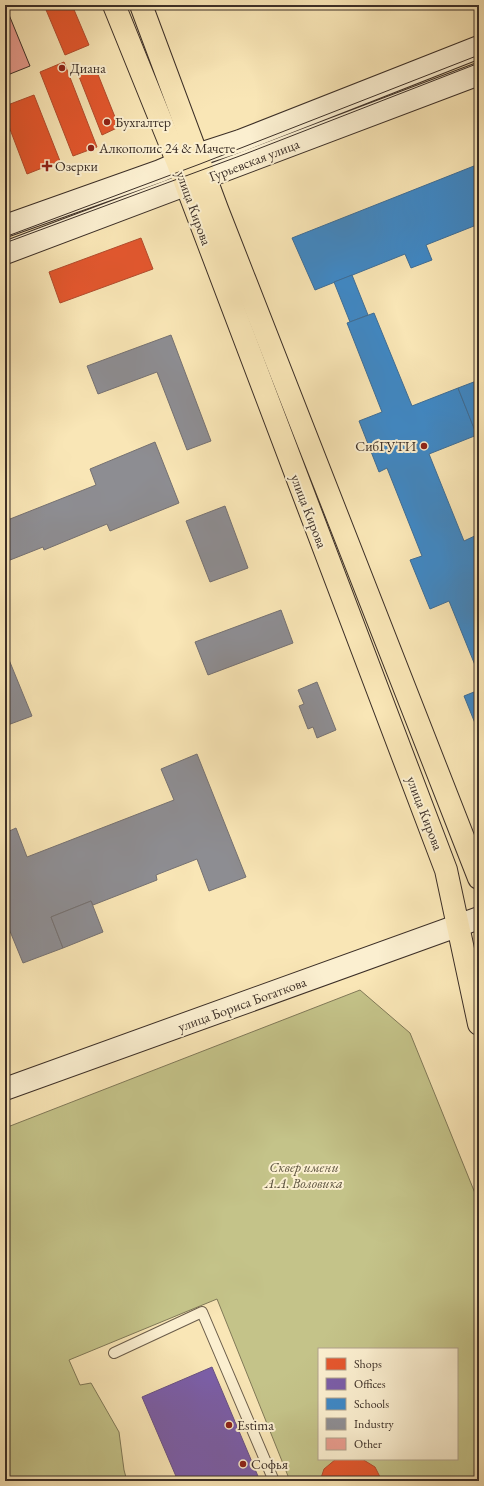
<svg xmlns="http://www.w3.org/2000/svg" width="484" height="1486" font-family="'EB Garamond',serif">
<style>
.green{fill:#c4c389;stroke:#807958;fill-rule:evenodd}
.shops{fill:#e4572e;stroke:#b24b2c}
.offices{fill:#7b5ea7;stroke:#685081}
.schools{fill:#3f88c5;stroke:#3e6d96}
.industry{fill:#8d8d92;stroke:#757172}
.building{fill:#e89c8e;stroke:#3c2f27}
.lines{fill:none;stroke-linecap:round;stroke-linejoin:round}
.lane-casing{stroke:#6b5d4b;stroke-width:12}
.secondary-casing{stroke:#3c2f27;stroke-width:24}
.primary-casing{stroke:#3c2f27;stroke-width:24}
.lane{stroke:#fbefd0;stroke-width:10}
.secondary{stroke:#fbefd0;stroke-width:22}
.primary{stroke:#f9e6b6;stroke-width:22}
.tram{stroke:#3c2f27;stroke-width:1}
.poi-dot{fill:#8f2418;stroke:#fbefd0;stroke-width:1.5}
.labels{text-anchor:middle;stroke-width:4;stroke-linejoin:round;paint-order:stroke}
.poi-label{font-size:14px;fill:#3c2f27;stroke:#fbefd0;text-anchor:start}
.street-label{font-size:14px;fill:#3c2f27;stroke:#fbefd0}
.park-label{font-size:14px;font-style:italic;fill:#5e5440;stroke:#fbefd0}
</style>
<rect width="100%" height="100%" fill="#f9e6b6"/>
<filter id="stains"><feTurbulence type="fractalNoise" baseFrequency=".005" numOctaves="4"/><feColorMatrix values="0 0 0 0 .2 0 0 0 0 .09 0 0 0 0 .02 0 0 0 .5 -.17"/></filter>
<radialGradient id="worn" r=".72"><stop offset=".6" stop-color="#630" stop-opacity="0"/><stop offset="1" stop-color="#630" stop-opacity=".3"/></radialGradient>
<!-- green -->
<path class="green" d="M360,990L410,1033L479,1203V1481H290L217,1299L69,1360L80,1385L91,1383L119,1432L124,1470L127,1481H5V1128ZM319,1349H457V1459H319Z"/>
<!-- shops -->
<g class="shops">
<path d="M44,5H72L89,45L65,55Z"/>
<path d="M64,62L97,147L73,156L40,72Z"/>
<path d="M95,67L119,127L102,135L78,74Z"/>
<path d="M34,95L60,161L27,174L5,116V106Z"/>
<path d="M141,238L153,269L60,303L49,272Z"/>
<path d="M336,1459H362L375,1467L382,1481H320L324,1469Z"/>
</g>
<!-- offices -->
<path class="offices" d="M212,1367L260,1481H178L142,1397Z"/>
<!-- schools -->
<g class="schools">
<path d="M479,164V224L426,245L432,260L411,268L405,254L315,290L292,238Z"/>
<path d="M352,275L368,315L350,322L334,282Z"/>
<path d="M374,313L412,406L458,388L477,435L429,454L464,541L479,534V675L449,601L430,609L410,560L422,556L387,468L379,472L359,421L382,412L347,323Z"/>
<path d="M479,380V441L458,388Z"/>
<path d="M479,690V733L464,696Z"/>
</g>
<!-- industry -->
<g class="industry">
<path d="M171,335L211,441L187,450L157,372L98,394L87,366Z"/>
<path d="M155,442L179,503L110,531L107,524L44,550L43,547L5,562V521L96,485L90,469Z"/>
<path d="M225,506L248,568L210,582L186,521Z"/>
<path d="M281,610L293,643L208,675L195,642Z"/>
<path d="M5,650L32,716L5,726Z"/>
<path d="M317,682L336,730L317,738L313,727L308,729L299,706L304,704L298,690Z"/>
<path d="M197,754L246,877L209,891L197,859L156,875L157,880L93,905L91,901L51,917L63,948L23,963L5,919V833L16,828L27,857L174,800L161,769Z"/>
<path d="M91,901L103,932L63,948L51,917Z"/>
</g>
<!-- building -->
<path class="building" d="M5,5L30,66L5,76Z"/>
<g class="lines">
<!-- lane casing -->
<g class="lane-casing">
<path id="lane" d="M114,1353L202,1312L274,1481"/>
</g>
<!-- secondary casing -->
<g class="secondary-casing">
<g id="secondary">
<path d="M5,226L160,171L197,155L240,141L479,47"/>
<path d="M5,253L479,74"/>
<path d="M5,1089L479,918"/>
</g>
</g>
<!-- primary casing -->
<g class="primary-casing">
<g id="primary">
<path d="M114,5L178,163L446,870L479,1024"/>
<path d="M141,5L217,209L479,878"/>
</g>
</g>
<!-- lane -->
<use href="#lane" class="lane"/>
<!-- secondary -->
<use href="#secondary" class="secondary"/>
<!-- primary -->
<use href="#primary" class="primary"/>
<!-- tram -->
<g class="tram">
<path d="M5,237L200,164L479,55"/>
<path d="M5,243L245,154L479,63"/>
</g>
</g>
<!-- markers -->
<g class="poi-dot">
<circle cx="62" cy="68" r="4"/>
<circle cx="107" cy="122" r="4"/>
<circle cx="91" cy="148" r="4"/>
<path d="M45 160h4v4h4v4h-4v4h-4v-4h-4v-4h4z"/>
<circle cx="424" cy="446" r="4"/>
<circle cx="229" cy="1425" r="4"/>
<circle cx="243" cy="1464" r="4"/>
</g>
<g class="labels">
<!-- poi labels -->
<g class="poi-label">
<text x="70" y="73">Диана</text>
<text x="115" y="127">Бухгалтер</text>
<text x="99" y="153">Алкополис 24 &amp; Мачете</text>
<text x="55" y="171">Озерки</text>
<text x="416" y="451" text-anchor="end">СибГУТИ</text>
<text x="237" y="1430">Estima</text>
<text x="251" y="1469">Софья</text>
</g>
<!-- street labels -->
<g class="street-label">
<text transform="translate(254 160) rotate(-21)" y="5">Гурьевская улица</text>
<text transform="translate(194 208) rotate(70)" y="5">улица Кирова</text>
<text transform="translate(309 511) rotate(69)" y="5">улица Кирова</text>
<text transform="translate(425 813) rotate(69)" y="5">улица Кирова</text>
<text transform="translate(242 1004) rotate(-20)" y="5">улица Бориса Богаткова</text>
</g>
<!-- park labels -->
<g class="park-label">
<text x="304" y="1172">Cквер имени<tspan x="304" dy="16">А.А. Воловика</tspan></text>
</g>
</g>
<!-- margin -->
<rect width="484" height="1486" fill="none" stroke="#f9e6b6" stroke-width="20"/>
<rect x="6" y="6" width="472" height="1474" fill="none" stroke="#3c2f27" stroke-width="2"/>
<rect x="10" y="10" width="464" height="1466" fill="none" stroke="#3c2f27"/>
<!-- legend -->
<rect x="318" y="1348" width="140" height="112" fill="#fbefd0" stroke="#afa28c"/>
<rect x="326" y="1358" width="20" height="12" fill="#e4572e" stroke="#afa28c"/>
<text x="354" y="1368" font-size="12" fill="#3c2f27">Shops</text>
<rect x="326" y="1378" width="20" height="12" fill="#7b5ea7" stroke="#afa28c"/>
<text x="354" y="1388" font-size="12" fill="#3c2f27">Offices</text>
<rect x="326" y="1398" width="20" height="12" fill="#3f88c5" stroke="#afa28c"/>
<text x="354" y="1408" font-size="12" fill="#3c2f27">Schools</text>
<rect x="326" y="1418" width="20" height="12" fill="#8d8d92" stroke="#afa28c"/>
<text x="354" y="1428" font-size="12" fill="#3c2f27">Industry</text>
<rect x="326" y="1438" width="20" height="12" fill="#e89c8e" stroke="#afa28c"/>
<text x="354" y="1448" font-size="12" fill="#3c2f27">Other</text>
<rect width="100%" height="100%" filter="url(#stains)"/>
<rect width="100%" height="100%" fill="url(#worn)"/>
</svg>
